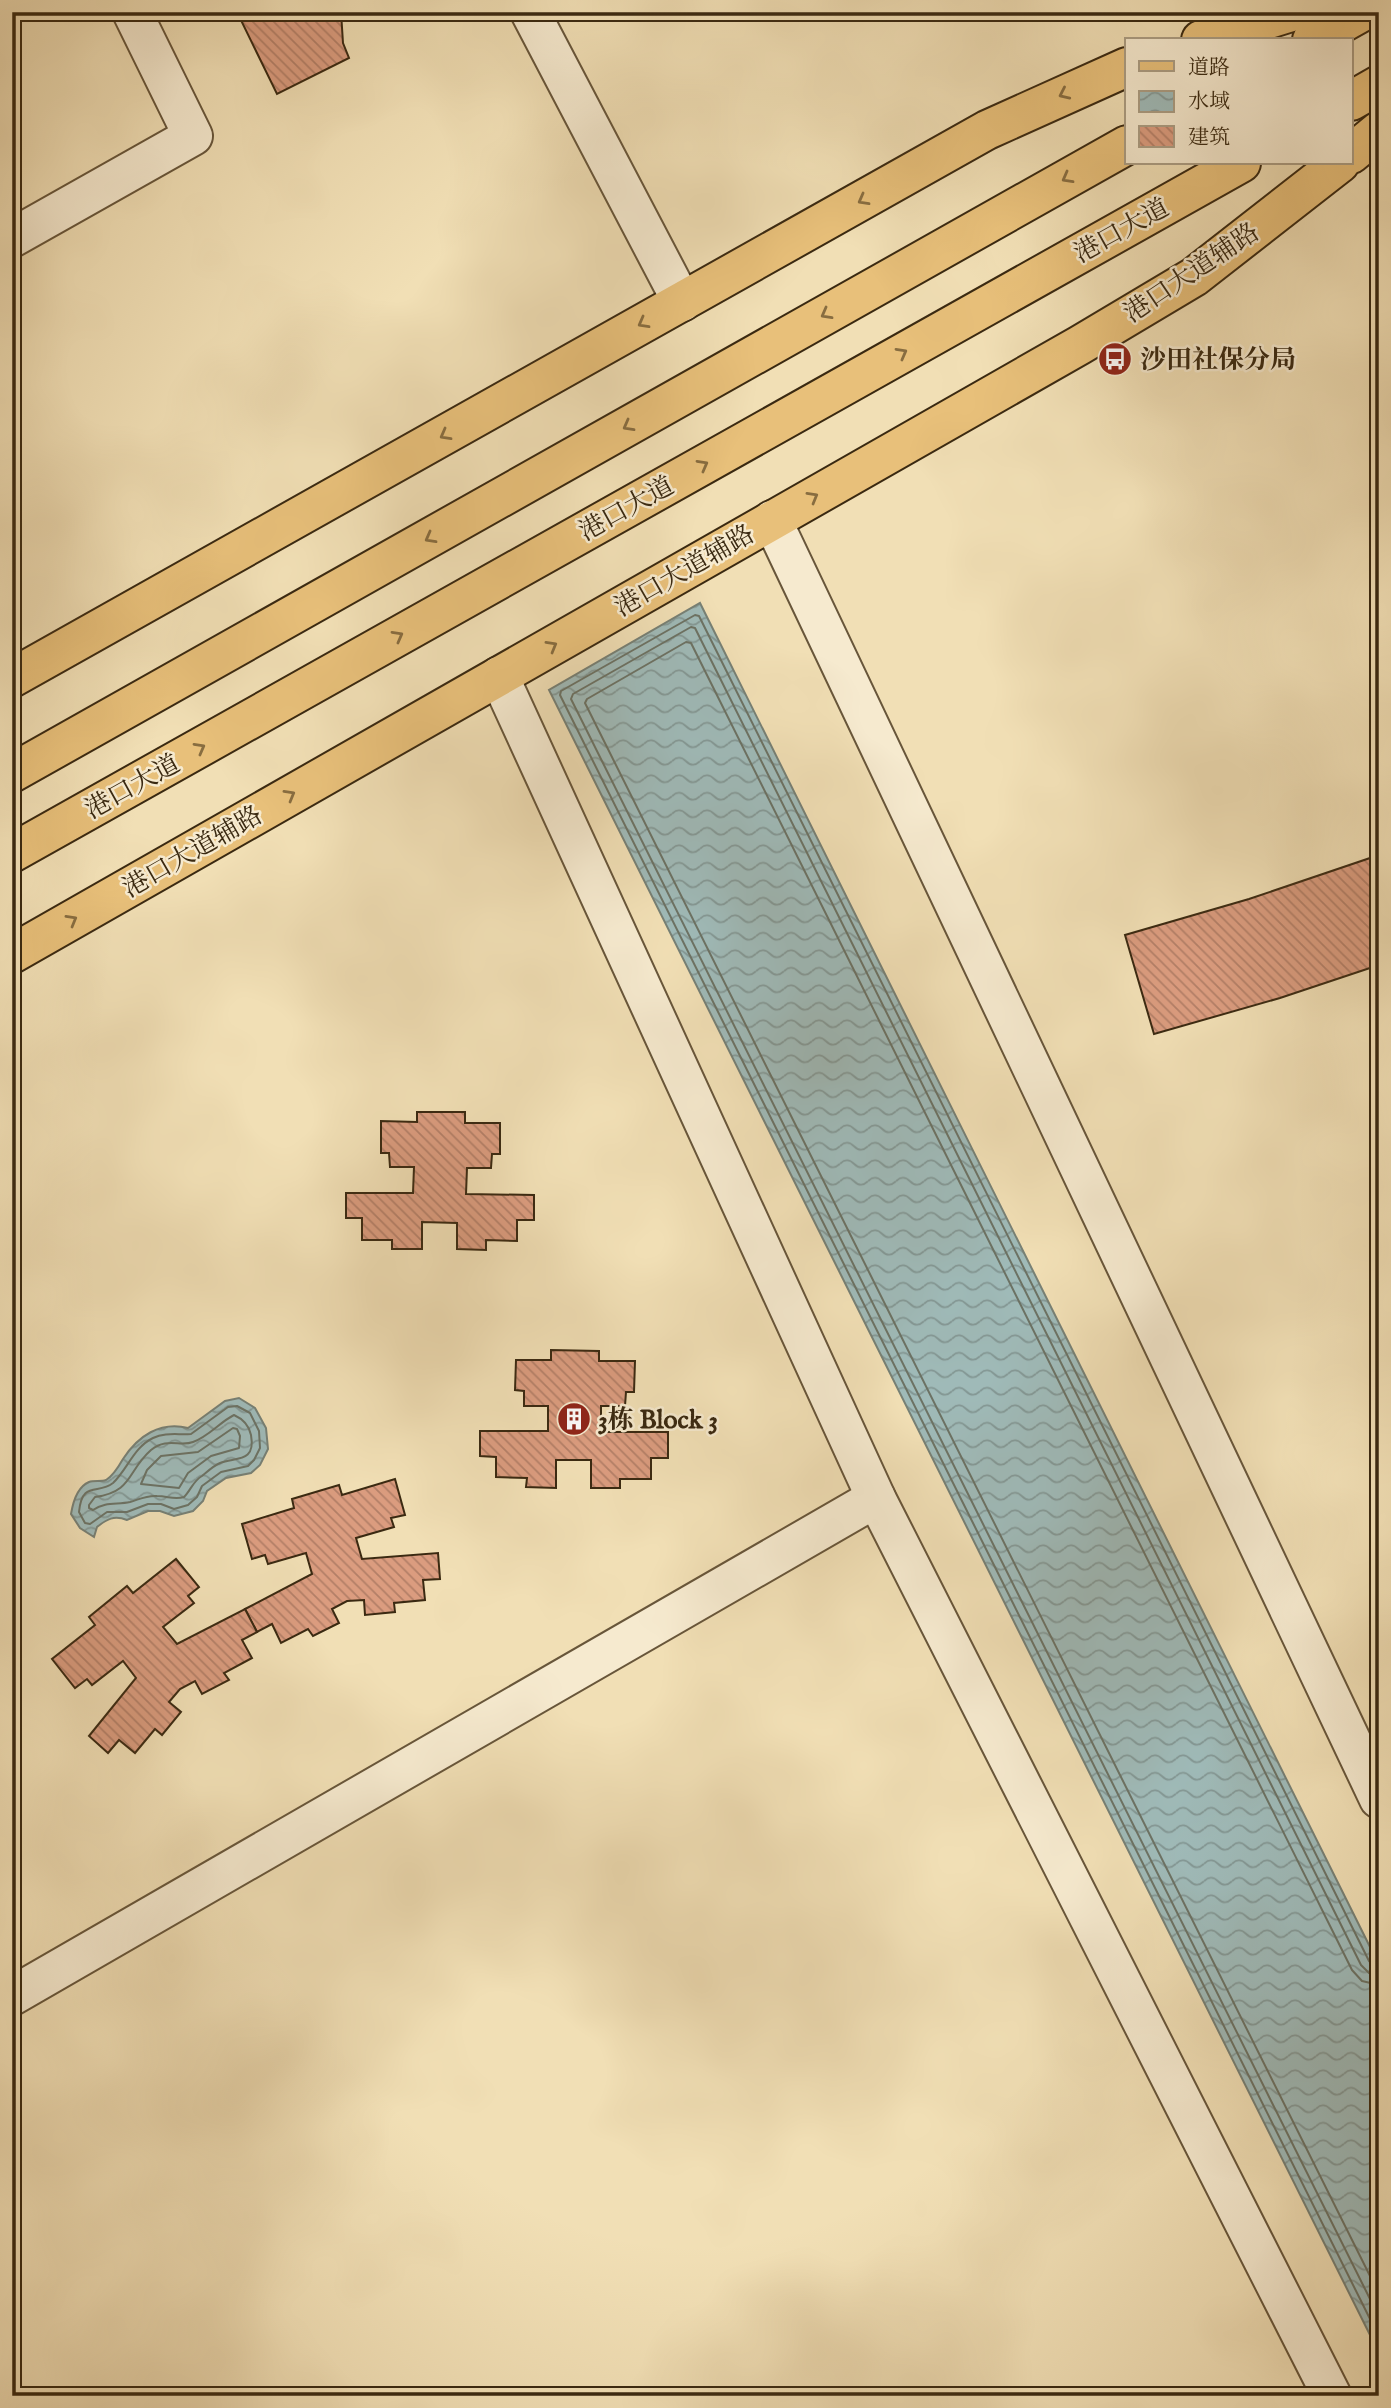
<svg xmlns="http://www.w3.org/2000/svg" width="1391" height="2408" font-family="'IM FELL English','Noto Serif SC',serif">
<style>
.water{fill:url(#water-waves);stroke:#778075;stroke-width:2}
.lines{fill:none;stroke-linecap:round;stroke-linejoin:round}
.shore{stroke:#6c7264;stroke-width:2}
.building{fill:url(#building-back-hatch);stroke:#3a2911;stroke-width:2}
.minor-casing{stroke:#68563a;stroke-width:42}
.major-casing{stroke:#3a2911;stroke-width:42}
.minor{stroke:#f6eacf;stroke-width:38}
.major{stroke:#e8c07a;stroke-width:38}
.oneway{stroke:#886d40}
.labels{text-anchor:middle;stroke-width:5;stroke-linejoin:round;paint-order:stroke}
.street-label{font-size:26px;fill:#3a2911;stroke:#f6eacf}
.poi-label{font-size:26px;font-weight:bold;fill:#3a2911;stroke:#f6eacf;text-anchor:start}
</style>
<defs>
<pattern id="water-waves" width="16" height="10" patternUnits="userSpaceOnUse" patternTransform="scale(1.75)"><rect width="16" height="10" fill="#9fbab8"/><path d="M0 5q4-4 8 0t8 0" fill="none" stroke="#839794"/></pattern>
<pattern id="building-back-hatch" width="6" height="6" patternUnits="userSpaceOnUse" patternTransform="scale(1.75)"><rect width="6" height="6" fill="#db9c7f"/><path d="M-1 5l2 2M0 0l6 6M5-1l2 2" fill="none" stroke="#b37f67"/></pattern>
</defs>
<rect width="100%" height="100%" fill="#f1dfb5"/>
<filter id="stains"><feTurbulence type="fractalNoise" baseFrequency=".00286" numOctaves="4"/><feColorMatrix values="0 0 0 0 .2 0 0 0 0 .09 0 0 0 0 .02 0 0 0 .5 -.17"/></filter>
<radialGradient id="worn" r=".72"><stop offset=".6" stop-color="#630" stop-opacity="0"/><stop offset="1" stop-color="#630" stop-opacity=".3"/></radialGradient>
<!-- water -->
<g class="water">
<path d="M700,603L1379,1965V2353L549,690Z"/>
<path d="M239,1398L255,1408L266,1428L268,1449L260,1465L251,1473L226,1478L207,1491L203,1501L193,1511L174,1516L160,1511H148L127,1520C114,1515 107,1519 97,1527L94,1537L80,1528L71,1514C73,1502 77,1487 89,1482C94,1480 101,1482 106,1480C113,1476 119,1466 123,1459C138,1436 160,1421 188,1428L225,1401Z"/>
</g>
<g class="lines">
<!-- shore -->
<g class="shore">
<path d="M237,1406L250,1413L259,1431L260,1448L254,1460L248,1466L221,1472L202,1486L197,1497L188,1505L174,1509L161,1504H148L127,1512H107L90,1524L85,1523L79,1512C82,1480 98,1495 113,1483C127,1470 134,1447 153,1438C165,1432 178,1435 191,1434L228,1407Z"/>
<path d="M234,1415C243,1419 249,1425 251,1435C256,1463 236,1457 220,1463C213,1466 207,1472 202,1476C193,1481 191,1490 184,1497C174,1500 168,1496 157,1496C147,1495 140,1499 130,1502C117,1505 106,1501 93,1510L89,1508V1505L95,1497C133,1492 127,1471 151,1450C167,1437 180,1447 193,1442C208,1437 220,1422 234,1415Z"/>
<path d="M233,1428L237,1429L240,1436L239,1448L211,1456L188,1473L179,1488L141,1484L147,1470L161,1456L198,1452Z"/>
<path d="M1379,1966L1373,1965L1369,1961L699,616L695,615L561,691L560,695L1379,2337"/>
<path d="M1379,1975L1369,1973L1361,1965L695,628L691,627L573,694L571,699L1379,2317"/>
<path d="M1379,1985L1362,1981L1352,1970L691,643L686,642L587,699L585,703L1379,2294"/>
</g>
</g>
<!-- building -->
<g class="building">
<path d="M237,12H341L343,43L349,58L277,94Z"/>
<path d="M1379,855V965L1280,998L1154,1034L1125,935L1249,899Z"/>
<path d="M417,1112H465V1123H500V1154H492L491,1168H467L466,1194L534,1195V1220H517V1241L486,1240V1250L457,1249V1223L422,1222V1249H392V1240H362V1218H346V1193H413L414,1167H390L389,1153H381V1121L417,1122Z"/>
<path d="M551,1350L599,1351V1361H635L634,1392H626L625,1406H601V1432H668V1458H651V1479H620V1488H591V1460H556V1488L526,1487L527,1478L496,1477V1457L480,1456V1431H548V1406H524V1391L515,1390L516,1360H551Z"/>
<path d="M395,1479L405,1515L391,1518L394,1527L356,1538L362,1559L438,1553L440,1579L423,1580L425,1600L394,1603L395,1612L365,1615L364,1600L347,1601L332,1609L339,1623L313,1636L308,1629L281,1643L272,1624L257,1632L245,1609L312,1574L306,1553L268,1564L265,1555L252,1559L242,1524L294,1508L292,1499L339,1485L342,1495Z"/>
<path d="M176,1559L199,1587L188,1596L194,1603L163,1627L177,1644L245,1609L257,1632L242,1640L252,1658L224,1673L229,1680L202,1694L195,1681L180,1689L169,1702L181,1712L162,1735L155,1729L135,1753L119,1740L108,1753L89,1736L136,1678L123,1661L92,1685L87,1679L75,1688L52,1659L95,1625L89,1617L127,1586L133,1593Z"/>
</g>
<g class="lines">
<!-- minor casing -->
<g class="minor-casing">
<g id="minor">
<path d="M530,12L682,302"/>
<path d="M12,238L193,136L132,12"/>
<path d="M772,520L1379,1799"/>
<path d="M499,676L876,1498L1332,2396"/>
<path d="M12,1996L876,1498"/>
</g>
</g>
<!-- major casing -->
<g class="major-casing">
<g id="major">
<path d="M1201,40L1291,12"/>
<path d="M1312,40L1362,12"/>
<path d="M1351,101L1379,85"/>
<path d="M1351,154L1379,131"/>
<path d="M12,678L987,130L1127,67"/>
<path d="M12,773L1127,145"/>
<path d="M12,853L1241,163"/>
<path d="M12,954L1080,345L1194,277L1340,163"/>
</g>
</g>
<!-- minor -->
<use href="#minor" class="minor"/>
<!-- major -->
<use href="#major" class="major"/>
</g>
<!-- one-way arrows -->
<defs><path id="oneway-chevron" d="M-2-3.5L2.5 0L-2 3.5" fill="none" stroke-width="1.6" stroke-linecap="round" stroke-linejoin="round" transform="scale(1.75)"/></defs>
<g class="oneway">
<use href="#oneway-chevron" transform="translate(1064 94) rotate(155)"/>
<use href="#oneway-chevron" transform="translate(1067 178) rotate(151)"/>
<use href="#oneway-chevron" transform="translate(863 200) rotate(151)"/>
<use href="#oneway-chevron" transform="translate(826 314) rotate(151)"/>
<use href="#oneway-chevron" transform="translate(643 323) rotate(151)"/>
<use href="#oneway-chevron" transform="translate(902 353) rotate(-29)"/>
<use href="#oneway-chevron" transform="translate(628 426) rotate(151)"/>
<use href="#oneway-chevron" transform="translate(445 435) rotate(151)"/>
<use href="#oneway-chevron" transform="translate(703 465) rotate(-29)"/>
<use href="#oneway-chevron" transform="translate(813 497) rotate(-30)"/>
<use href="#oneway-chevron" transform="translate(430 538) rotate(151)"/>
<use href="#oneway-chevron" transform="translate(398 636) rotate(-29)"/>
<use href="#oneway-chevron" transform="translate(552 646) rotate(-30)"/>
<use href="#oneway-chevron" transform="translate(200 748) rotate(-29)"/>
<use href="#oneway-chevron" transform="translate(290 795) rotate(-30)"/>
<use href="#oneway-chevron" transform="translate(72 920) rotate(-30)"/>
</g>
<!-- icons -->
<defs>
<g id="bus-disc" transform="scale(1.75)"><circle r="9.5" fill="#8f2418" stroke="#f6eacf"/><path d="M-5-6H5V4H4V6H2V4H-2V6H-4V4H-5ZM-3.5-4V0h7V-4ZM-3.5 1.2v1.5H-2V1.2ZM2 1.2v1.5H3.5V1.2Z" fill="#fff"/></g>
<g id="building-disc" transform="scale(1.75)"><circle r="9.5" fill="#8f2418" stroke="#f6eacf"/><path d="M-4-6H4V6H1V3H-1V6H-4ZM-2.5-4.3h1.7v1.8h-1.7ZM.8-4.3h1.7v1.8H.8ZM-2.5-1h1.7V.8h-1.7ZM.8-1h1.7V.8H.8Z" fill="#fff"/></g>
</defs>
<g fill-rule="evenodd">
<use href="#bus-disc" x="1115" y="359"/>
<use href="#building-disc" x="574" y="1419"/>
</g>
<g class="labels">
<!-- street labels -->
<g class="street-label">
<text transform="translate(1121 230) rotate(-29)" y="9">港口大道</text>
<text transform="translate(1191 272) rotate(-34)" y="9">港口大道辅路</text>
<text transform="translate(626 508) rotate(-29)" y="9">港口大道</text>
<text transform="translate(684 570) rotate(-30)" y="9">港口大道辅路</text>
<text transform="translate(132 786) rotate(-29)" y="9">港口大道</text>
<text transform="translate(192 851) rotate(-30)" y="9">港口大道辅路</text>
</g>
<!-- poi labels -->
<g class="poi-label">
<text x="1140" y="368">沙田社保分局</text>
<text x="598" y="1428">3栋 Block 3</text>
</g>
</g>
<!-- margin -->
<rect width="1391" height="2408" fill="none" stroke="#f1dfb5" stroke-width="42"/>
<rect x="14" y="14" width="1363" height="2380" fill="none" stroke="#3a2911" stroke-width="3.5"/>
<rect x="21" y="21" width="1349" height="2366" fill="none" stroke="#3a2911" stroke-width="2"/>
<!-- legend -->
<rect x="1125" y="38" width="228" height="126" fill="#f6eacf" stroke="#ab9d83" stroke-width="2"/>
<rect x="1139" y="61" width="35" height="10" fill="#e8c07a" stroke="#ab9d83" stroke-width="2"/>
<text x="1188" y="74" font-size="21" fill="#3a2911">道路</text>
<rect x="1139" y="91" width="35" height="21" fill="url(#water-waves)" stroke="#ab9d83" stroke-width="2"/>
<text x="1188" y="108" font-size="21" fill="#3a2911">水域</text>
<rect x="1139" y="126" width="35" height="21" fill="url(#building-back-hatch)" stroke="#ab9d83" stroke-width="2"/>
<text x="1188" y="144" font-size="21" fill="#3a2911">建筑</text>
<rect width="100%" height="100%" filter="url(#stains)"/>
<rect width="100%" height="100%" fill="url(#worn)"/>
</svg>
